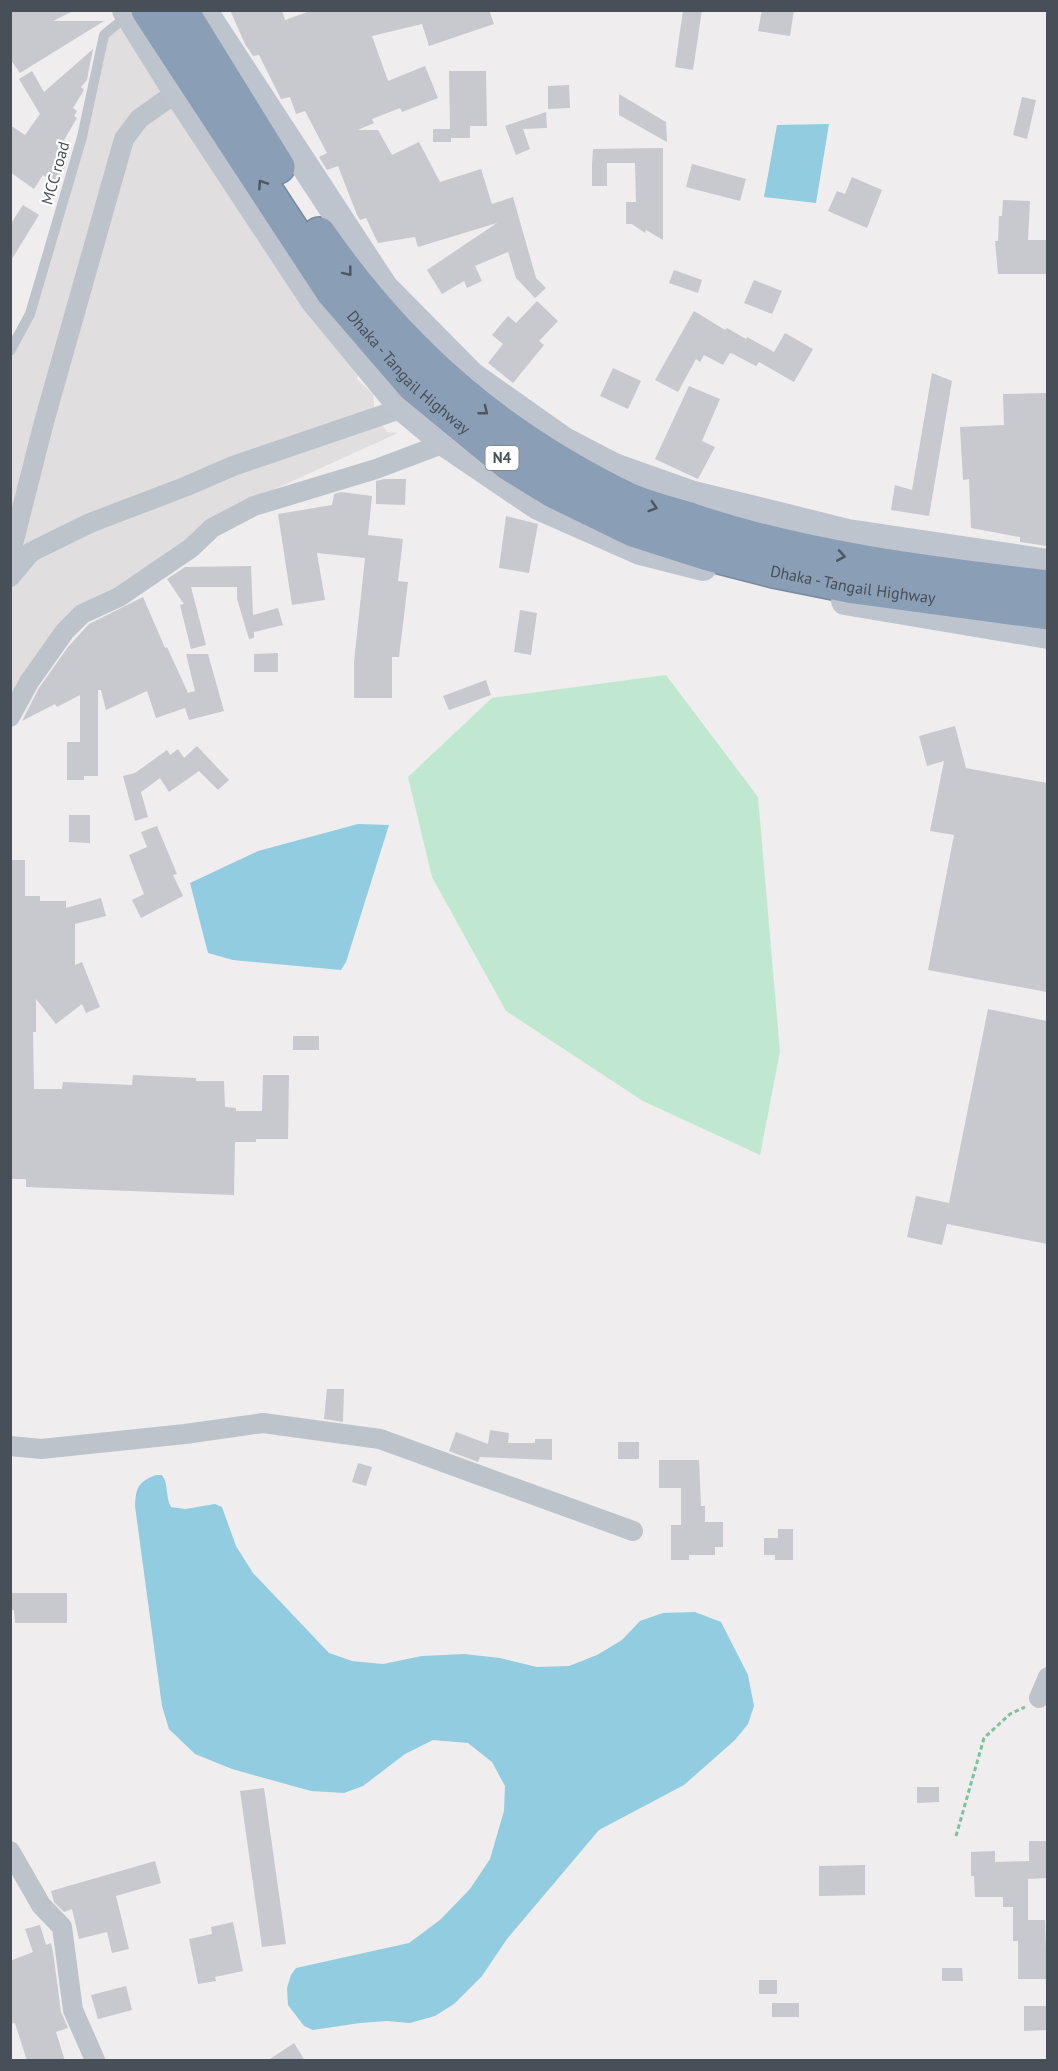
<svg xmlns="http://www.w3.org/2000/svg" width="1058" height="2071" font-family="'PT Sans',sans-serif">
<style>
.education{fill:#e0dede}
.green{fill:#c0e8d1}
.water{fill:#92cce0}
.building{fill:#c7c9cf}
.lines{fill:none;stroke-linecap:round;stroke-linejoin:round}
.highway-casing{stroke:#7689a1;stroke-width:36}
.path{stroke:#7cc1a2;stroke-width:3;stroke-dasharray:4.5 3;stroke-linecap:butt}
.lane{stroke:#bdc3ca;stroke-width:10}
.street{stroke:#bdc3ca;stroke-width:20}
.secondary{stroke:#bdc4ce;stroke-width:28}
.highway{stroke:#8a9eb6;stroke-width:33}
.oneway{stroke:#4e5761}
.labels{text-anchor:middle;stroke-width:4.5;stroke-linejoin:round;paint-order:stroke}
.shield{fill:#fff;stroke:#7e848a;stroke-width:1.5}
.shield-label{font-size:15px;font-weight:bold;fill:#474f58}
.street-label{font-size:16px;fill:#474f58;stroke:#fff}
</style>
<rect width="100%" height="100%" fill="#efeded"/>
<!-- education -->
<path class="education" d="M123,22L359,374L357,379L373,394L375,416L387,432L398,433L240,505L188,546L78,611L11,706V359L34,316L108,34Z"/>
<!-- green -->
<path class="green" d="M666,675L758,797L780,1052L760,1155L643,1101L506,1011L432,877L408,777L492,698Z"/>
<!-- water -->
<g class="water">
<path d="M829,124L816,203L764,197L777,125Z"/>
<path d="M358,824L389,825L346,962L341,970L233,960L208,953L190,883L258,851Z"/>
<path d="M156,1475H162C169,1484 165,1497 171,1507L185,1509L215,1504L222,1507L236,1546L253,1573L329,1653L352,1661L383,1664L422,1656L464,1654L500,1658L537,1667L569,1666L597,1655L622,1640L640,1621L663,1613L695,1612L721,1622L748,1675L754,1706L748,1724L735,1740L684,1785L599,1830L507,1939L482,1976L454,2004L435,2016L410,2023L387,2021L360,2023L313,2030L304,2026L288,2005L287,1988L291,1975L296,1968L409,1943L440,1920L470,1889L490,1859L504,1811L505,1786L492,1762L468,1743L433,1740L405,1754L363,1786L344,1793L311,1791L232,1769L195,1754L169,1729L162,1706L135,1506C136,1487 138,1482 156,1475Z"/>
</g>
<!-- building -->
<g class="building">
<path d="M10,10H75L53,21H104L20,73L10,59Z"/>
<path d="M230,10H282L285,20L313,10H489L494,24L429,46L422,24L372,36L388,81L425,66L438,98L402,112L400,108L372,119L374,123L358,130H378L392,155L419,142L440,182L481,169L492,204L513,197L536,278L546,288L535,298L516,278L508,252L475,266L482,281L467,288L464,281L442,294L427,270L497,223L418,247L415,237L378,243L366,218L360,220L357,215L338,166L327,170L319,157L327,153L305,111L296,114L290,97L281,99L259,55L253,56L245,44Z"/>
<path d="M683,10H702L693,70L675,67Z"/>
<path d="M762,10H794L790,36L758,31Z"/>
<path d="M93,49L87,80L81,87L84,90L73,108L77,111L74,116L77,118L64,140L71,145L61,158L67,162L66,166L54,183L43,175L34,189L10,172V125L25,135L40,114L19,79L32,71L44,92Z"/>
<path d="M449,71H486L487,126H470V138H451V142H433V129H450Z"/>
<path d="M569,85L570,108L548,109V86Z"/>
<path d="M619,94L666,122L667,142L619,115Z"/>
<path d="M1022,97L1036,100L1027,139L1013,135Z"/>
<path d="M546,112L547,128L523,129L530,149L516,155L505,126Z"/>
<path d="M663,148V240L646,230L645,233L632,224H626V202H636L635,163H607V186H592V164L593,149Z"/>
<path d="M692,164L746,179L740,201L686,187Z"/>
<path d="M852,177L882,190L867,228L828,211L837,191L845,194Z"/>
<path d="M1003,200L1030,201L1028,240H1047V274H998L995,241H998L999,216H1002Z"/>
<path d="M23,205L39,215L10,262V225Z"/>
<path d="M674,270L702,280L698,293L669,283Z"/>
<path d="M754,280L782,291L772,314L744,303Z"/>
<path d="M537,301L558,321L539,341L544,345L513,383L488,363L503,344L492,335L508,316L516,323Z"/>
<path d="M694,311L725,330L727,328L746,339L747,337L774,352L785,333L813,349L794,382L759,362L756,366L733,354L730,353L723,365L704,355L700,362L696,359L678,392L655,380Z"/>
<path d="M613,368L641,381L628,409L600,396Z"/>
<path d="M932,373L952,381L929,516L891,510L895,485L912,490Z"/>
<path d="M689,386L720,399L702,441L715,447L698,479L655,459Z"/>
<path d="M1047,393V546L1020,542V537L971,528L969,479L963,480L960,427L1004,425L1003,394Z"/>
<path d="M384,479H406L405,505L376,504V481Z"/>
<path d="M341,492L372,496L368,535L403,539L398,581L408,582L399,657H392V698H354V662L365,558L317,553L325,600L292,605L278,514L332,505L334,494Z"/>
<path d="M506,516L538,524L529,573L499,568Z"/>
<path d="M251,566L253,615L278,608L283,625L254,632V638L249,639L237,599V587H191L206,645L191,649L180,605L184,604L167,579L185,567Z"/>
<path d="M143,597L165,648L167,647L188,693L195,691L186,654H208L224,711L189,720L185,708L156,718L147,691L106,710L101,690H98V776H84V780H67V742H80V695L57,707L55,704L22,721L39,688L68,647L89,624Z"/>
<path d="M520,610L537,613L531,655L514,652Z"/>
<path d="M278,653V672H254V654Z"/>
<path d="M486,680L491,695L449,710L443,696Z"/>
<path d="M955,726L966,768L1047,783V992L928,970L954,835L930,831L944,761L927,766L919,736Z"/>
<path d="M197,746L229,780L218,790L199,771L169,792L160,778L141,792L148,817L135,821L123,776L135,773L167,750L170,755L178,749L184,758Z"/>
<path d="M69,815H90V843L69,842Z"/>
<path d="M157,826L177,874L173,875L183,896L141,918L132,900L144,894L129,855L147,847L141,832Z"/>
<path d="M12,860H25V896H40V901H66V908L101,898L106,916L75,924V965L82,962L100,1007L86,1013L82,1004L56,1024L36,999V1032H33L34,1089H62L63,1082L132,1085L133,1075L196,1078V1081H224L225,1107L236,1108V1111H262L263,1075H289L288,1139H256V1142H235L234,1195L26,1187V1179H10V905Z"/>
<path d="M988,1009L1047,1021V1244L947,1224L942,1245L907,1237L916,1196L949,1203Z"/>
<rect x="293" y="1036" width="26" height="14"/>
<path d="M327,1389H344L343,1422L324,1419Z"/>
<path d="M490,1430L509,1433L508,1443H535V1439H552V1460L480,1457L478,1462L449,1451L456,1432L488,1444Z"/>
<rect x="618" y="1442" width="21" height="17"/>
<path d="M659,1460H699L701,1506H705V1522H723V1547H715V1555H689V1560H671V1525H681V1488H659Z"/>
<path d="M358,1463L372,1467L366,1486L352,1482Z"/>
<path d="M778,1529H793V1560H775V1555H764V1538H778Z"/>
<path d="M10,1593H67V1623H15L14,1610H10Z"/>
<path d="M917,1787H939V1802L917,1803Z"/>
<path d="M264,1788L286,1944L262,1947L240,1791Z"/>
<path d="M1029,1841H1047V1878L1028,1879V1920H1045L1047,1979H1018V1941H1013V1907H1003V1897H975L974,1876H971V1852L995,1851V1862L1029,1861Z"/>
<path d="M155,1861L161,1883L116,1896L129,1949L112,1953L107,1932L79,1939L72,1909L64,1912L54,1902L51,1891Z"/>
<path d="M865,1865V1895L819,1896V1866Z"/>
<path d="M233,1922L243,1971L215,1977L216,1981L198,1984L189,1939L212,1934L211,1927Z"/>
<path d="M40,1925L46,1945L51,1943L53,1952L61,2012L68,2028L56,2032L65,2061H27L15,2023L10,2024V1961L33,1952L25,1929Z"/>
<path d="M942,1968H962L963,1981H942Z"/>
<rect x="759" y="1980" width="18" height="14"/>
<path d="M126,1986L132,2010L98,2019L91,1995Z"/>
<rect x="772" y="2003" width="27" height="14"/>
<path d="M1024,2006H1047V2030L1024,2031Z"/>
<path d="M294,2043L305,2061H267Z"/>
</g>
<g class="lines">
<!-- highway casing -->
<g class="highway-casing">
<g id="highway">
<path id="s1" d="M148,10L332,291L413,385L509,464L553,491L633,530L708,554L774,571L854,587L1048,613"/>
<path d="M181,10L278,167"/>
<path d="M319,234C402,353 498,436 628,499C648,508 671,513 692,520C805,558 930,573 1048,587"/>
</g>
</g>
<!-- path -->
<path class="path" d="M956,1836L984,1738L1010,1714L1025,1707"/>
<!-- lane -->
<path class="lane" d="M10,351L30,314L82,137L104,35L128,15"/>
<!-- street -->
<g class="street">
<path d="M10,556L44,422L124,139L139,119L187,85"/>
<path d="M10,577L31,552L90,523L187,486L233,466L403,408"/>
<path d="M10,717L29,682L65,631L82,614L119,597L191,548L212,528L254,506L376,469L445,443"/>
<path d="M10,1446L41,1449L185,1434L263,1423L380,1439L633,1531"/>
<path d="M1039,1698L1048,1677"/>
<path d="M10,1851L41,1905L62,1927L73,2010L95,2060"/>
</g>
<!-- secondary -->
<g class="secondary">
<path d="M126,10L177,92L314,300L403,408L445,443L538,506L640,551L703,567"/>
<path d="M203,10L384,287L472,376L564,441L614,467L690,494L848,533L1048,563"/>
<path d="M845,601L1048,635"/>
</g>
<!-- highway -->
<use href="#highway" class="highway"/>
</g>
<!-- one-way arrows -->
<defs><path id="oneway-chevron" d="M-2-3.5L2.5 0L-2 3.5" fill="none" stroke-width="1.6" stroke-linecap="round" stroke-linejoin="round" transform="scale(1.5)"/></defs>
<g class="oneway">
<use href="#oneway-chevron" transform="translate(262 184) rotate(-123)"/>
<use href="#oneway-chevron" transform="translate(348 272) rotate(52)"/>
<use href="#oneway-chevron" transform="translate(484 411) rotate(38)"/>
<use href="#oneway-chevron" transform="translate(653 507) rotate(18)"/>
<use href="#oneway-chevron" transform="translate(841 556) rotate(10)"/>
</g>
<g class="labels">
<!-- shield labels -->
<rect class="shield" x="485.5" y="446" width="33" height="24" rx="4.5"/>
<g class="shield-label">
<text x="502" y="463">N4</text>
</g>
<!-- street labels -->
<g class="street-label">
<text transform="translate(55 173) rotate(-74)" y="6">MCC road</text>
<text dy="6" stroke="none"><textPath href="#s1" startOffset="448">Dhaka - Tangail Highway</textPath></text>
<text dy="6" stroke="none"><textPath href="#s1" startOffset="952">Dhaka - Tangail Highway</textPath></text>
</g>
</g>
<!-- border -->
<rect width="1058" height="2071" fill="none" stroke="#474f58" stroke-width="24"/>
</svg>
